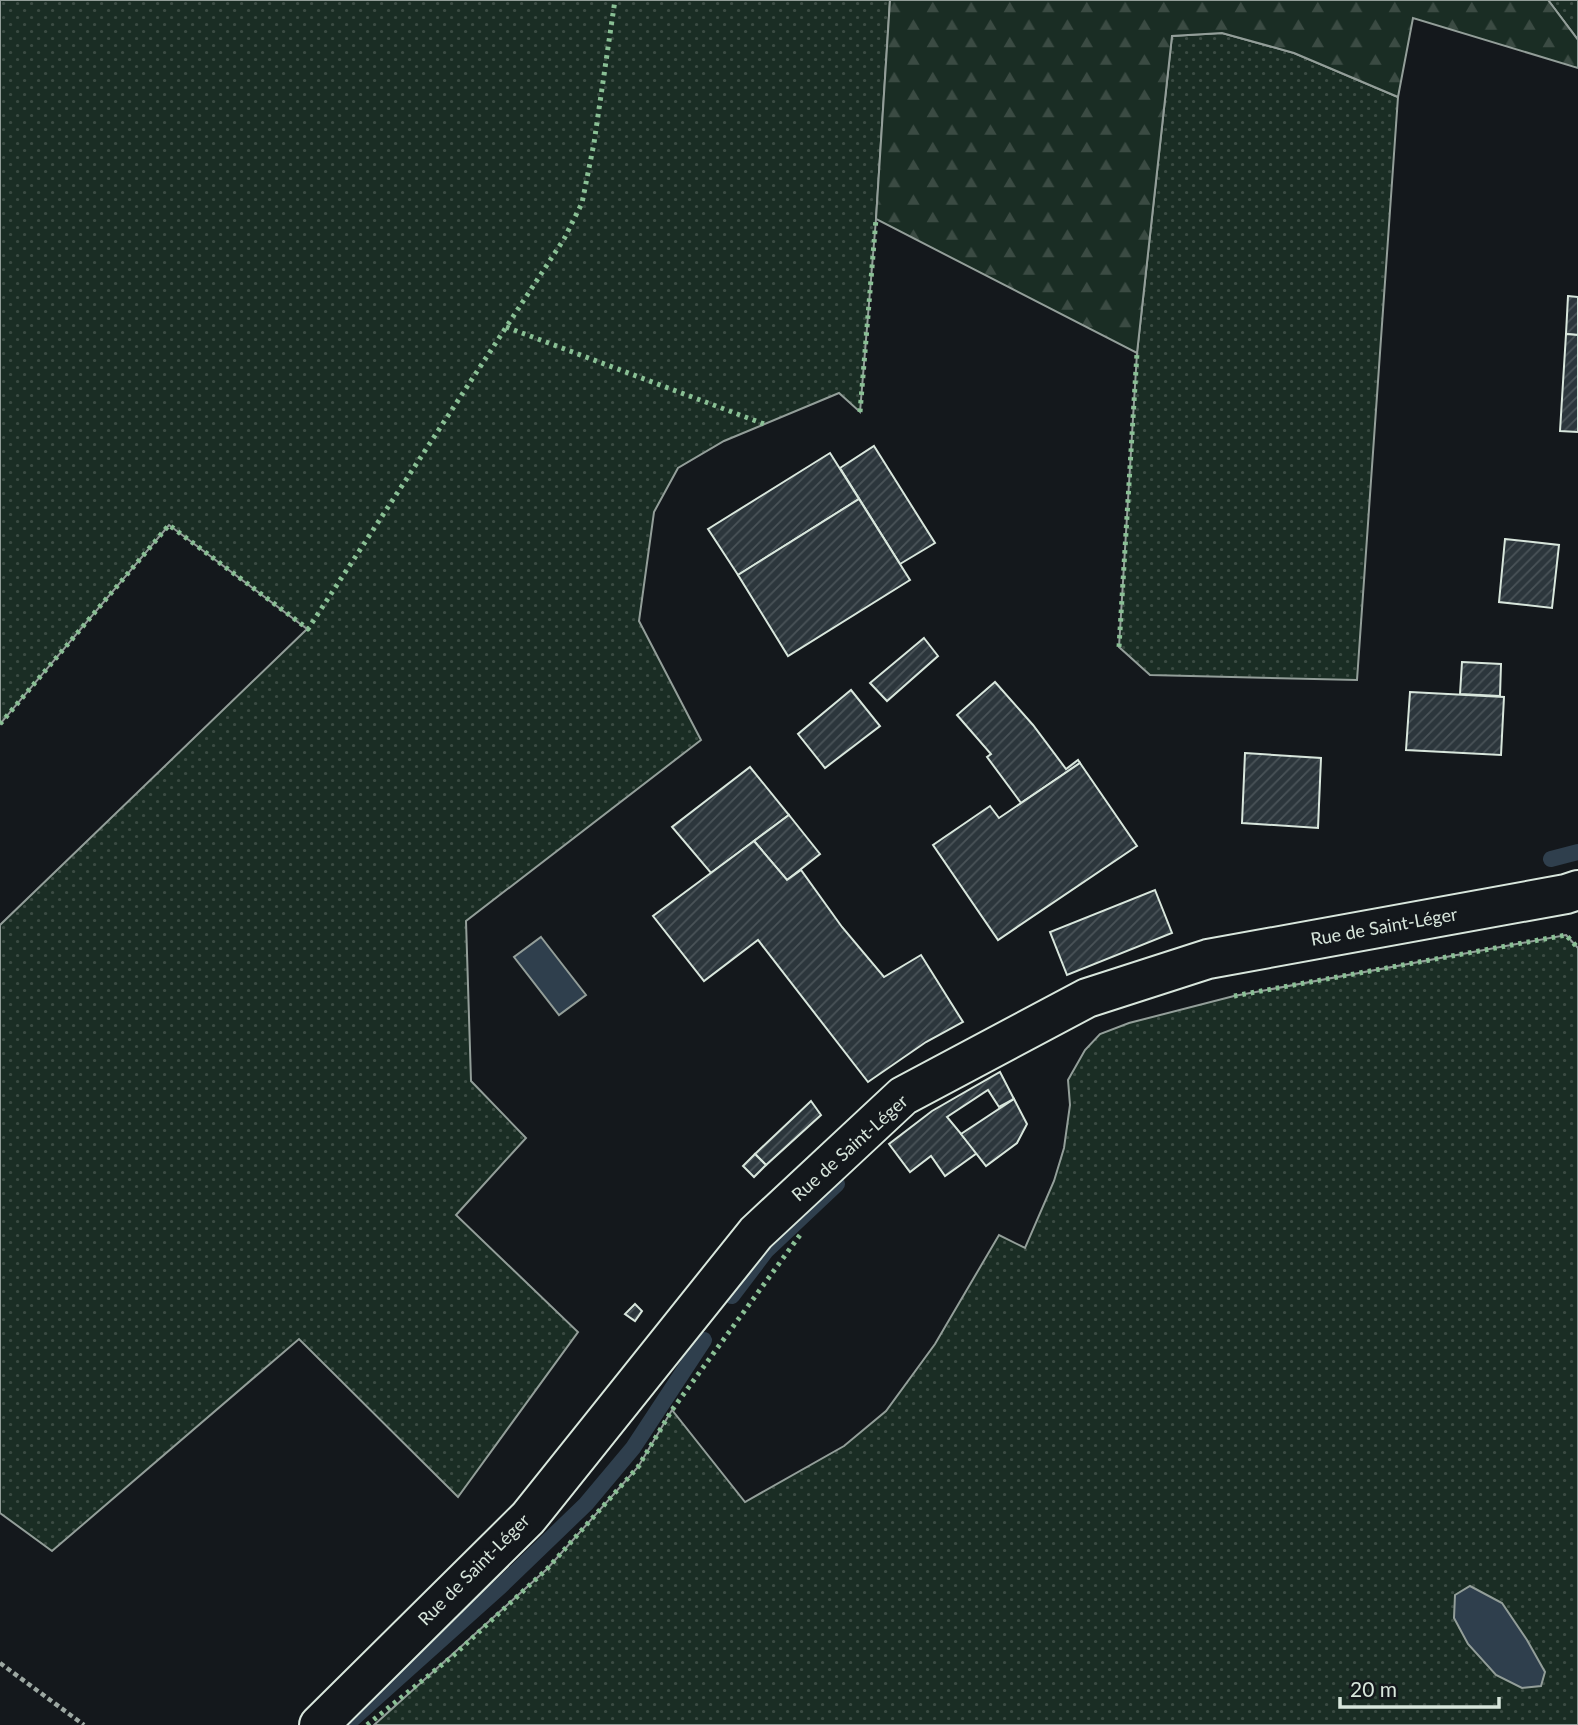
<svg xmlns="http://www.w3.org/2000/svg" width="1578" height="1725" font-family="Lato,sans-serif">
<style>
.grass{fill:url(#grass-dots);stroke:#939e99;stroke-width:2}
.forest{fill:url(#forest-firs);stroke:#939e99;stroke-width:2}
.water{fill:#2f3f4d;stroke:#939e99;stroke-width:2}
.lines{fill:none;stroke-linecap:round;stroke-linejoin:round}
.stream{stroke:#2f3f4d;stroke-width:16}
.building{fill:url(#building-hatch);stroke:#d8e6dc;stroke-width:2}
.minor-casing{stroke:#d8e6dc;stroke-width:42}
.path{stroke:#9da8a2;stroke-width:4.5;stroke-dasharray:5 3.5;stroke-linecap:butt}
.minor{stroke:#14181c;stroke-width:38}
.hedge{stroke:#8ac095;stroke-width:5;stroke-dasharray:3.5 5;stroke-linecap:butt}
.labels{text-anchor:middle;stroke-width:5;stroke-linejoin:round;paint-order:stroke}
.street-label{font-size:18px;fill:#d8e6dc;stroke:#14181c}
</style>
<defs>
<pattern id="grass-dots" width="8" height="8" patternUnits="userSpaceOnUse" patternTransform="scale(1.75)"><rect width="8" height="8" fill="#1a2d24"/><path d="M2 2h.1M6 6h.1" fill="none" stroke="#3b4b43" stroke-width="1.8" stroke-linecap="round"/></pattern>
<pattern id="forest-firs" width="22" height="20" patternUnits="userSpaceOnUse" patternTransform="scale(1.75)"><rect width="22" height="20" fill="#1a2d24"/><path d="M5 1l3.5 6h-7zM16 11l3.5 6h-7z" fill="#3b4b43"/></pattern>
<pattern id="building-hatch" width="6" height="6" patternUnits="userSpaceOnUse" patternTransform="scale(1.75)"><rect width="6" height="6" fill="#2c363c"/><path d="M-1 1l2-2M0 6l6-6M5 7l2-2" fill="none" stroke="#4a5358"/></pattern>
</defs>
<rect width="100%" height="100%" fill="#14181c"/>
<!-- grass -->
<g class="grass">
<path d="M0,0H890L876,219L860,412L839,393L724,441L678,468L654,512L639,621L701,740L466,921L471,1081L526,1138L456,1215L578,1332L458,1497L299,1339L52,1551L0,1513V925L307,629L169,525L0,724Z"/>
<path d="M1548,0H1578V40Z"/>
<path d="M1222,33L1294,53L1398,97L1357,680L1150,675L1119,647L1137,353L1172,36Z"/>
<path d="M1566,935L1578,948V1725H374L547,1569L638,1467L672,1410L745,1502L844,1446L886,1411L935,1344L999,1235L1025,1248L1054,1181L1064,1148L1070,1105L1068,1080L1085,1050L1100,1034L1129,1023L1234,996Z"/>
</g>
<!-- forest -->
<path class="forest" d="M890,0H1548L1578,40V68L1413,18L1398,97L1294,53L1222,33L1172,36L1137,353L876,219Z"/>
<!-- water -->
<g class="water">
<path d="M541,937L586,995L559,1015L514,957Z"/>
<path d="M1470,1586L1502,1603L1527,1640L1545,1672L1541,1686L1522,1688L1496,1675L1468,1644L1454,1618L1455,1595Z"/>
</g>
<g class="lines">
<!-- stream -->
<g class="stream">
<path d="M1551,859L1578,852"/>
<path d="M732,1296L766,1251L837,1184"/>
<path d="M346,1725L501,1586L586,1504L633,1448L704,1340"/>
</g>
</g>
<!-- building -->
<g class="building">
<path d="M1568,296L1578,297V335L1566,334Z"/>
<path d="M1566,334L1578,335V432L1560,431Z"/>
<path d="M874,446L935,543L900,564L840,468Z"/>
<path d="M830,453L859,499L738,575L708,529Z"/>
<path d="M859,499L910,580L788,656L738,575Z"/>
<path d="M1505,539L1559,545L1552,608L1499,602Z"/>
<path d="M924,638L938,656L887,701L870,683Z"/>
<path d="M1462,662L1501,664L1500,696L1460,694Z"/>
<path d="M995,682L1033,725L1066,769L1078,760L1080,763L1021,803L987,757L991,754L957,715Z"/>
<path d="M851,690L880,726L825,768L798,734Z"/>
<path d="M1410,692L1504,697L1501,755L1406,750Z"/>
<path d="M1245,753L1321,758L1318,828L1242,823Z"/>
<path d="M1080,763L1137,846L998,940L933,845L990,806L999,818Z"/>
<path d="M750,767L789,815L711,873L672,827Z"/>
<path d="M789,815L820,854L787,880L754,841Z"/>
<path d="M754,841L787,880L801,870L842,927L884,977L921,955L963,1022L926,1042L868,1082L758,940L704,981L653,916Z"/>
<path d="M1155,890L1172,933L1067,975L1050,932Z"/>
<path d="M1000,1072L1014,1099L999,1107L988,1090L947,1117L977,1153L945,1176L931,1156L910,1172L889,1144L932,1111Z"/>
<path d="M1014,1099L1027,1124L1017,1143L986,1166L961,1134Z"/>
<path d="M811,1101L821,1115L766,1165L755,1154Z"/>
<path d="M755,1154L766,1165L754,1177L743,1166Z"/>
<path d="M635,1304L642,1311L635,1321L625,1314Z"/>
</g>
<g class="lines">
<!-- minor casing -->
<g class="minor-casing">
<path id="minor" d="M319,1725L528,1518L756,1233L903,1096L1087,998L1208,959L1566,894L1578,890"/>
</g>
<!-- path -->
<path class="path" d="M0,1663L84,1725"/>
<!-- minor -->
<use href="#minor" class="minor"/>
<!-- hedge -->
<g class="hedge">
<path d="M506,327L764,424"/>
<path d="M860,412L876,219"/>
<path d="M1119,647L1137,353"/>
<path d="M0,724L169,525L308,629L564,239L582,203L594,143L615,0"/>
<path d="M1234,996L1566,935L1578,948"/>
<path d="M367,1725L454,1655L547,1569L638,1467L672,1410L800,1235"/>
</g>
</g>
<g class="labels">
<!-- street labels -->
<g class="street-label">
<text transform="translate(1384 927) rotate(-10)" y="6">Rue de Saint-Léger</text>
<text transform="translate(850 1148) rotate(-42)" y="6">Rue de Saint-Léger</text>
<text transform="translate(474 1570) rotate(-45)" y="6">Rue de Saint-Léger</text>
</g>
</g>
<!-- scale -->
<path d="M1340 1697v10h159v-10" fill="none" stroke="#d8e6dc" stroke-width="3.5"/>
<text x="1350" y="1697" font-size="21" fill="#d8e6dc" stroke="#14181c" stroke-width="5" paint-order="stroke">20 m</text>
</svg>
